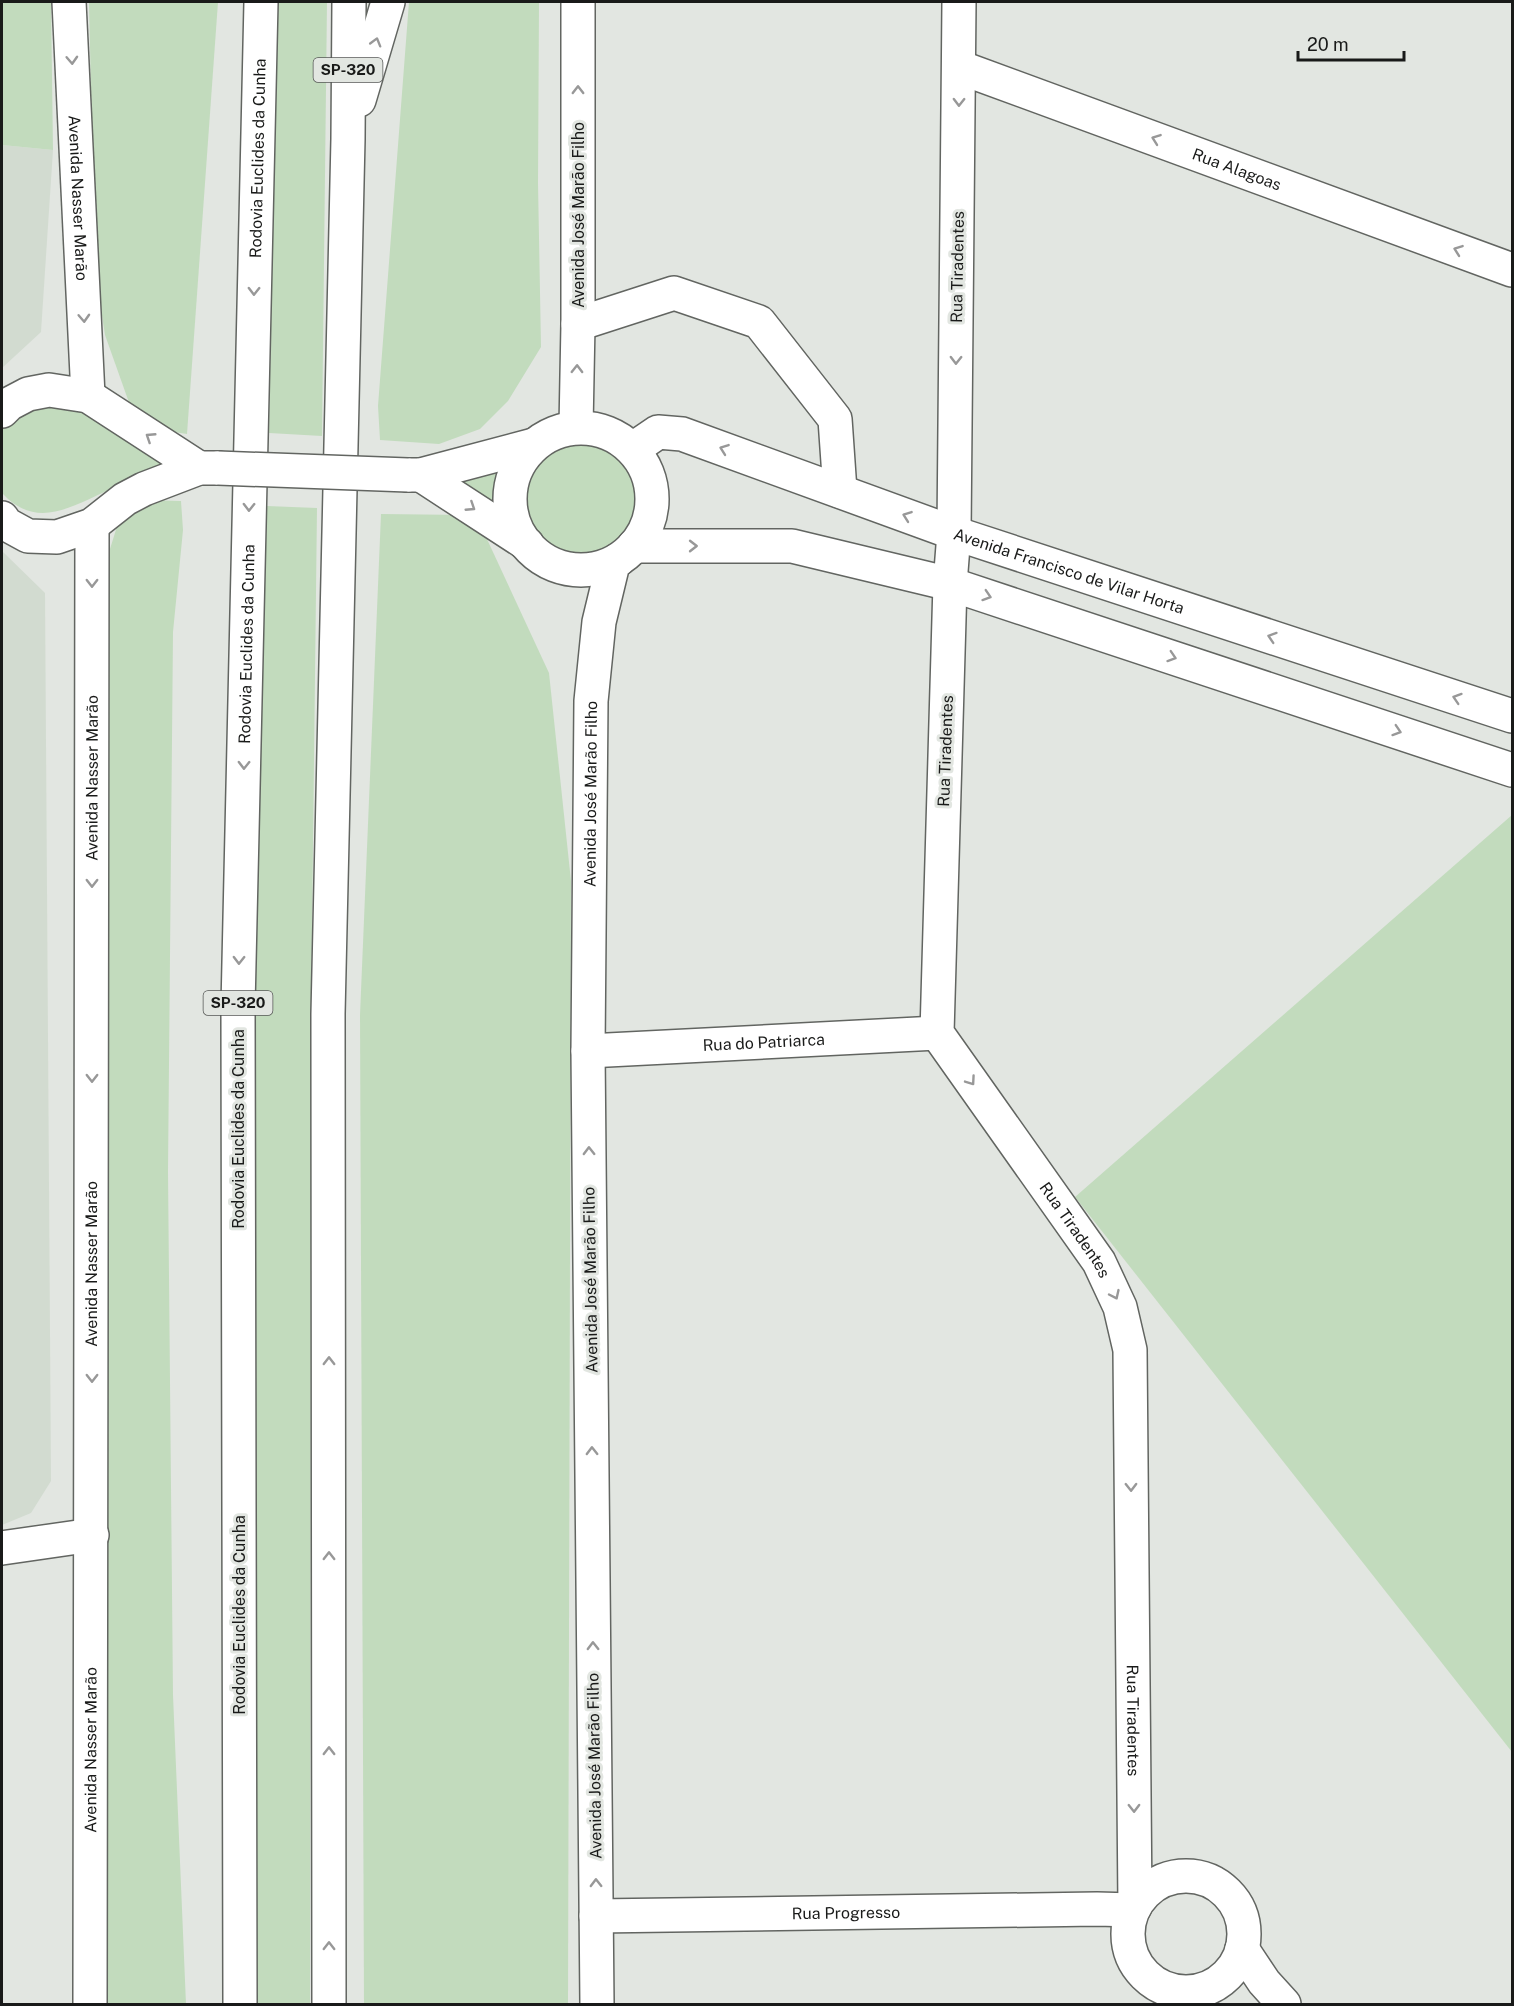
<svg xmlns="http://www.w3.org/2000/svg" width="1514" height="2006" font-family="'Public Sans',sans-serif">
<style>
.built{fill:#d2dbd0}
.green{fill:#c2dbbd}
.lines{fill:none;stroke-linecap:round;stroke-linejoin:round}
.minor-casing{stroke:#626561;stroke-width:36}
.major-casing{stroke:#626561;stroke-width:36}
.highway-casing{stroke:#626561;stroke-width:36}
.minor{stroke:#fff;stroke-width:33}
.major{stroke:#fff;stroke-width:33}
.highway{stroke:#fff;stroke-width:33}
.major-bridge-casing{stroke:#626561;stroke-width:36;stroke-linecap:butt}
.major-bridge{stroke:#fff;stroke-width:33}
.oneway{stroke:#989898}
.labels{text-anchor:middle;stroke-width:6;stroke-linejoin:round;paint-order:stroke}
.shield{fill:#e2e6e1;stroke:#555755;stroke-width:1.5}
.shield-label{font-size:15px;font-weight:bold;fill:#191a19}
.street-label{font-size:16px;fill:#191a19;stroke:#e2e6e1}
</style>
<rect width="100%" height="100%" fill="#e2e6e1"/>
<!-- built -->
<g class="built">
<path d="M2,145L53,150L41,332L2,368Z"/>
<path d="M2,551L45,593L51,1481L31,1513L2,1525Z"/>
</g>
<!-- green -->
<g class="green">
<path d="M2,2H51L53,150L2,145Z"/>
<path d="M89,2H218L187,434L154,429L132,411L105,335L95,270Z"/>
<path d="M276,2H327L322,436L269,433Z"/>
<path d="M409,2H539L538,183L541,347L508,401L480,429L439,444L380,440L378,406Z"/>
<path d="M30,404L78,408L174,469C155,474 135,479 116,487C76,503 39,533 2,493V426Z"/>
<circle cx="580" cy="499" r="64"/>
<path d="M516,463C509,485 508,502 514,525L434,476Z"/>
<path d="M143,500L181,501L183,530L173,632L168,1172L173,1695L186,2004H103L105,565L119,520Z"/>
<path d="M267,506L317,508L311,1013L310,2004H257L253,1002Z"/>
<path d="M381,514L466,515L486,537L549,673L571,881L568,2004H364L360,1015Z"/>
<path d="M1512,815V1752L1075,1197Z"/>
</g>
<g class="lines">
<!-- minor casing -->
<g class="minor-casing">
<g id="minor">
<path id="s1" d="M959,2L954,533L950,584L937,1033L1099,1262L1120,1307L1130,1350L1135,1906"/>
<path id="s2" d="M959,67L1512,270"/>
<path d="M578,324L674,293L759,322L835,419L840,491"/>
<path id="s3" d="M588,1051L937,1033"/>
<path d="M2,1548L92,1535"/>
<circle cx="1186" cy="1934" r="58"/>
<path id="s4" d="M596,1916L1097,1909L1133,1910"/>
<path d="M1242,1949L1264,1982L1284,2004"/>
</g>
</g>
<!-- major casing -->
<g class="major-casing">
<g id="major">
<path id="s5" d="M69,2L88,396"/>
<path d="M2,411L9,404L28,394L49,390L88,396L199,468"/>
<path d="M576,427L578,324V2"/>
<circle cx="581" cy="499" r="71"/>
<path id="s6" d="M633,449L658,432L682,434L954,533L1512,716"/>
<path d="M408,475H421L534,445"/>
<path d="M421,475L527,544"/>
<path d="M2,518L6,524L28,536L57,537L92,525L125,499L144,489L199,468H218"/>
<path d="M634,546H792L950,584L1512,770"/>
<path id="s7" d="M90,2004L92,525"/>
<path id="s8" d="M597,2004L588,1051L591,701L599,622L613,564L618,560"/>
</g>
</g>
<!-- highway casing -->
<g class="highway-casing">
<g id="highway">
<path d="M359,100L388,2"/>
<path id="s9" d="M240,2004L238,1006L261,2"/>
<path d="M329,2004L328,1014L348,139L349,2"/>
</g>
</g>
<!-- minor -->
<use href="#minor" class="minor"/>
<!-- major -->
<use href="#major" class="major"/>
<!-- highway -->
<use href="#highway" class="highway"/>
<!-- major-bridge casing -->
<g class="major-bridge-casing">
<path id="major-bridge" d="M218,468L408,475"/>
</g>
<!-- major-bridge -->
<use href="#major-bridge" class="major-bridge"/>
</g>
<!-- one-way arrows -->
<defs><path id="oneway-chevron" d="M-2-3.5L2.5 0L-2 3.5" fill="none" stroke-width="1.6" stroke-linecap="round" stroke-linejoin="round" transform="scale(1.5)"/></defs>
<g class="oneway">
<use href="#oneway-chevron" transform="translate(376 42) rotate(-74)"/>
<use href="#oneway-chevron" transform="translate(72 60) rotate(87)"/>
<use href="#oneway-chevron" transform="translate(578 90) rotate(-90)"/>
<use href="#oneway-chevron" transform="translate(959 102) rotate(91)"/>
<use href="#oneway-chevron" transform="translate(1156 139) rotate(-160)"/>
<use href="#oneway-chevron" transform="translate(1458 250) rotate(-160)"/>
<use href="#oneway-chevron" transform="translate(254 291) rotate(91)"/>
<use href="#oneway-chevron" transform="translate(84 318) rotate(87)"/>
<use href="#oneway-chevron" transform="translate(956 360) rotate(91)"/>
<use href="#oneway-chevron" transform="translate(577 369) rotate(-89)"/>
<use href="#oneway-chevron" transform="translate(150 437) rotate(-147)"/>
<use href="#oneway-chevron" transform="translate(724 449) rotate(-160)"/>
<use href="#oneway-chevron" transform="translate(249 507) rotate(91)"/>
<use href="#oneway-chevron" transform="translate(471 507) rotate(33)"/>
<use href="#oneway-chevron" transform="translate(907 516) rotate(-160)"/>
<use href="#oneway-chevron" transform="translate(693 546)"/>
<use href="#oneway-chevron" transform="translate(92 583) rotate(90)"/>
<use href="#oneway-chevron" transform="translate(987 596) rotate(18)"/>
<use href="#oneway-chevron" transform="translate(1272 637) rotate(-162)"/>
<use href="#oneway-chevron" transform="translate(1172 657) rotate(18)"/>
<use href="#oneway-chevron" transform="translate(1457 698) rotate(-162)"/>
<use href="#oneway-chevron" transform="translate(1397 731) rotate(18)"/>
<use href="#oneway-chevron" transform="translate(244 765) rotate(91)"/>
<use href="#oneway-chevron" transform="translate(92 883) rotate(90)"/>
<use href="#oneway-chevron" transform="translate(239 960) rotate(91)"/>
<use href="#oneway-chevron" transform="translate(92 1078) rotate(90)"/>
<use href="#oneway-chevron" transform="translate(971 1081) rotate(55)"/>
<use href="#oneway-chevron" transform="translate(589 1151) rotate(-91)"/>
<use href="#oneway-chevron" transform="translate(1115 1295) rotate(65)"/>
<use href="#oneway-chevron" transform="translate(329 1361) rotate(-90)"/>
<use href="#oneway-chevron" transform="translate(92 1378) rotate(90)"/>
<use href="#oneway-chevron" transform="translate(592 1451) rotate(-91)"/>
<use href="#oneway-chevron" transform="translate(1131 1487) rotate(89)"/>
<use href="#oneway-chevron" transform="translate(329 1556) rotate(-90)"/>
<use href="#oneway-chevron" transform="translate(593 1646) rotate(-91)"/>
<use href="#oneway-chevron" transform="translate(329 1751) rotate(-90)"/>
<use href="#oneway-chevron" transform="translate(1134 1808) rotate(89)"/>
<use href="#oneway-chevron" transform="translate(596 1883) rotate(-91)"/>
<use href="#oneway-chevron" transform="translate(329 1946) rotate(-90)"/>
</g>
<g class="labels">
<!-- shield labels -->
<g class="shield">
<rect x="313.5" y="58" width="69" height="24" rx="4.5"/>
<rect x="203.5" y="991" width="69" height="24" rx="4.5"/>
</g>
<g class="shield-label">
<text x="348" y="75">SP-320</text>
<text x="238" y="1008">SP-320</text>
</g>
<!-- street labels -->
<g class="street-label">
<text dy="6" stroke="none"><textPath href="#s9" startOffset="1846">Rodovia Euclides da Cunha</textPath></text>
<text dy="6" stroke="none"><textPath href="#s2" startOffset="296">Rua Alagoas</textPath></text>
<text dy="6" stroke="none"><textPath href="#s5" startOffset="196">Avenida Nasser Marão</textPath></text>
<text transform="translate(578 215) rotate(-90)" y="6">Avenida José Marão Filho</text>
<text transform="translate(957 267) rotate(-89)" y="6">Rua Tiradentes</text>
<text dy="6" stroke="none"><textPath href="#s6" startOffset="465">Avenida Francisco de Vilar Horta</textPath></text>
<text dy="6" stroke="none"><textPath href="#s9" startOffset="1360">Rodovia Euclides da Cunha</textPath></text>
<text transform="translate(945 751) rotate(-88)" y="6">Rua Tiradentes</text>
<text dy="6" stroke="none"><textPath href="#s7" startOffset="1226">Avenida Nasser Marão</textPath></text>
<text dy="6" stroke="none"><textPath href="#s8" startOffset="1210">Avenida José Marão Filho</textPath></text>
<text dy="6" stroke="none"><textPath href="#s3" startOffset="176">Rua do Patriarca</textPath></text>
<text transform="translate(238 1129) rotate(-90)" y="6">Rodovia Euclides da Cunha</text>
<text dy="6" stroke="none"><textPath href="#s1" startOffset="1272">Rua Tiradentes</textPath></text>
<text dy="6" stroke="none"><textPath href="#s7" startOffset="740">Avenida Nasser Marão</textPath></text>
<text transform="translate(590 1280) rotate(-91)" y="6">Avenida José Marão Filho</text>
<text transform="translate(239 1615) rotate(-90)" y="6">Rodovia Euclides da Cunha</text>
<text dy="6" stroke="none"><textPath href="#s1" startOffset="1776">Rua Tiradentes</textPath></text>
<text dy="6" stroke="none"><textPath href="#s7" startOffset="254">Avenida Nasser Marão</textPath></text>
<text transform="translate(594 1766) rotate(-91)" y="6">Avenida José Marão Filho</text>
<text dy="6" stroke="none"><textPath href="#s4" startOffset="250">Rua Progresso</textPath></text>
</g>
</g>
<!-- border -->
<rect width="1514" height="2006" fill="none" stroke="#191a19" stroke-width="6"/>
<!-- scale -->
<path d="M1298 51v9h106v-9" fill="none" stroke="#191a19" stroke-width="3"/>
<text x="1307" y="51" font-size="18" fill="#191a19" stroke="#e2e6e1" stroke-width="4.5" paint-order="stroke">20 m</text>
</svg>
